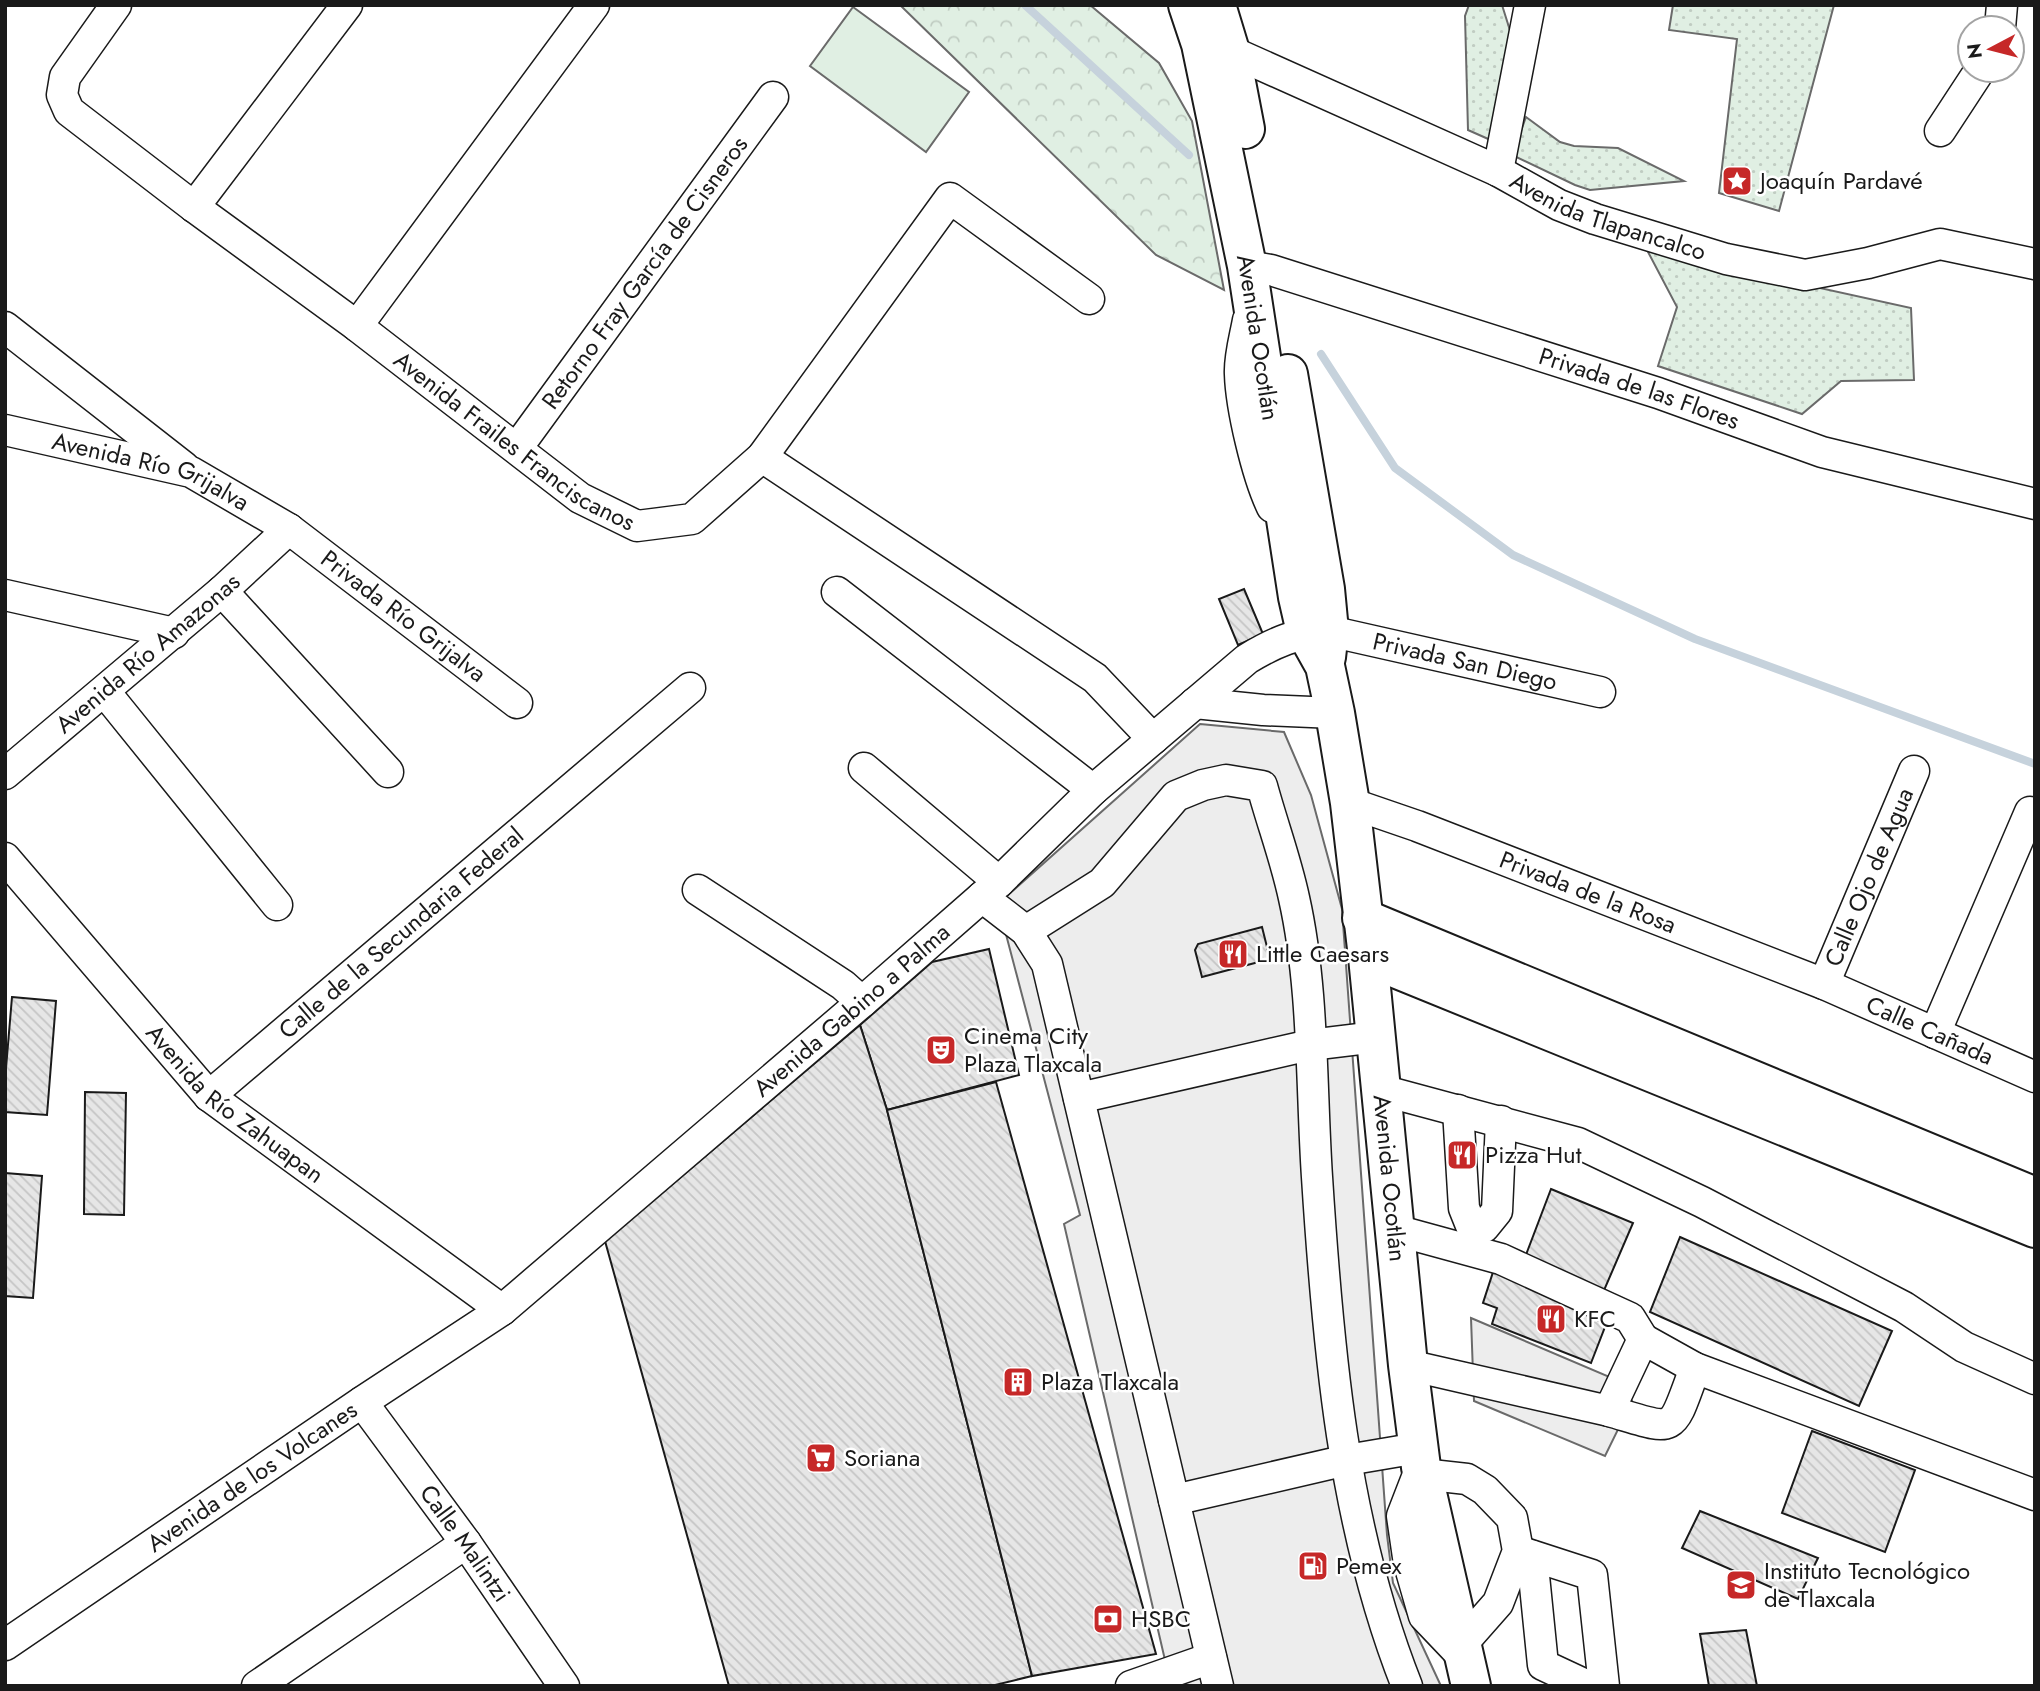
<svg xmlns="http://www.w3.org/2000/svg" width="2040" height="1691" font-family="Jost,sans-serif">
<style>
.grass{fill:url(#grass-dots);stroke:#6a6a6a;stroke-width:2}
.forest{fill:url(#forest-crowns);stroke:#6a6a6a;stroke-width:2}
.garden{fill:#e0efe3;stroke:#6a6a6a;stroke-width:2}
.parking{fill:#ededed;stroke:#6a6a6a;stroke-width:2}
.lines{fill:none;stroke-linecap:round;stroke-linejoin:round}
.stream{stroke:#c6d2dc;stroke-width:8}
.building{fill:url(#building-back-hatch);stroke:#1a1a1a;stroke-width:2}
.minor-casing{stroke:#1a1a1a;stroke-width:33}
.major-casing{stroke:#1a1a1a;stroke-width:42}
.minor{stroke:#fff;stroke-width:30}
.major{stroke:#fff;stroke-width:38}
.labels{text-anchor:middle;stroke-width:5;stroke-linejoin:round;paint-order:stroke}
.poi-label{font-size:24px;fill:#1a1a1a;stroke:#fff;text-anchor:start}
.street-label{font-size:24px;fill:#1a1a1a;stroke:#fff}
</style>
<defs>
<pattern id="grass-dots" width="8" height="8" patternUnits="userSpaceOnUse" patternTransform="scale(1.75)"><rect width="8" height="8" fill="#e0efe3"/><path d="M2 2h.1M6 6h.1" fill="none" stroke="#c0ccc2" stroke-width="1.8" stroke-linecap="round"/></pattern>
<pattern id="forest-crowns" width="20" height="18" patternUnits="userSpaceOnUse" patternTransform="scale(1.75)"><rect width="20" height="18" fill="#e0efe3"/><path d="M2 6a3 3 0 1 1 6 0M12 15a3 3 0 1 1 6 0" fill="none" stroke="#c0ccc2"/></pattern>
<pattern id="building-back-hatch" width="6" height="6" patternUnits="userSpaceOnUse" patternTransform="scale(1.75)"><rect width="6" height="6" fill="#e6e6e6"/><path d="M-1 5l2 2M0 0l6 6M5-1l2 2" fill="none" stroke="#c5c5c5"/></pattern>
</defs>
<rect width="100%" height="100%" fill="#fff"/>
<!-- grass -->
<g class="grass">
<path d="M1469,5H1502L1513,40L1495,142L1468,130L1465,16Z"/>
<path d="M1673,5H1834L1779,211L1719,193L1737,39L1669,30Z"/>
<path d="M1526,117L1560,142L1574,146L1618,148L1684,181L1590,190L1575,185L1512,155Z"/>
<path d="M1647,250L1911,308L1914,380L1841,381L1802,414L1658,366L1677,307Z"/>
</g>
<!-- forest -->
<path class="forest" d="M900,5H1090L1159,63L1192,121L1224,290L1156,255Z"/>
<!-- garden -->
<path class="garden" d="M853,7L969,92L926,152L810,66Z"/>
<!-- parking -->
<g class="parking">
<path d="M1200,724L1284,732L1311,795L1342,909L1387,1535L1393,1583L1441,1686H1171L1064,1224L1080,1215L998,904Z"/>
<path d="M1471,1318L1612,1378L1632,1401L1605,1456L1474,1401Z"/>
</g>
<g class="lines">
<!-- stream -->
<g class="stream">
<path d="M1025,5L1189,155"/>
<path d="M1321,354L1395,468L1513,555L1695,639L2035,764"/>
</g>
</g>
<!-- building -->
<g class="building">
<path d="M1244,589L1263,634L1238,645L1219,599Z"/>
<path d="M1262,927L1270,959L1202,977L1195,950L1198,944Z"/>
<path d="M989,949L1019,1075L887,1110L860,1025L932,962Z"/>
<path d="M12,997L56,1001L47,1115L5,1112V1080Z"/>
<path d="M860,1025L887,1110L1032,1676L991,1686H729L605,1241Z"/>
<path d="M996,1082L1156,1654L1032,1676L887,1110Z"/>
<path d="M85,1092L126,1093L124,1215L84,1214Z"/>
<path d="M5,1173L42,1176L33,1298L5,1296Z"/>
<path d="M1551,1189L1633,1223L1602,1295L1524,1260Z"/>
<path d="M1680,1237L1892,1331L1859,1406L1650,1312Z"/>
<path d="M1494,1269L1610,1314L1591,1363L1492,1324L1497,1308L1483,1303Z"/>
<path d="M1812,1431L1915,1470L1885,1552L1782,1513Z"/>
<path d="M1700,1511L1818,1558L1798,1599L1682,1548Z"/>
<path d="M1746,1630L1757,1686H1709L1700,1634Z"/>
</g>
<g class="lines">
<!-- minor casing -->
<g class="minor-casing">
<g id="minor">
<path id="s1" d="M116,5L65,77L62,95L69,111L194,207L357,326L580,498L637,526L692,519L762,457L950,198L1089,299"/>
<path d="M2000,28L2002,5"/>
<path id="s2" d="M1215,47L1230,51L1498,171L1559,205L1595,219L1726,259L1805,275L1868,263L1940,244L2035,264"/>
<path d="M1940,131L1980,70"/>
<path d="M1498,171L1530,5"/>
<path d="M194,207L347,5"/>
<path id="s3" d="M1247,266L1271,270L1658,393L1822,452L2035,504"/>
<path d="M1248,320C1245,337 1239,357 1240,374C1241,408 1257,476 1272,507"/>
<path d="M357,326L594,5"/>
<path d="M5,327L184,467"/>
<path id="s4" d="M5,430L191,472L289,529L517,703"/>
<path id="s5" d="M517,448L773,97"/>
<path d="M762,457L1095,678L1153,739"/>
<path d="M222,591L388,772"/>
<path d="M837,592L1093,790"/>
<path d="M5,595L174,633"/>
<path d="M105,692L277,905"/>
<path d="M1195,703L1263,710L1335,713"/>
<path d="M864,768L999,882"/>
<path id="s6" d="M5,774L222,591L289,529"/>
<path id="s7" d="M1350,803L1417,826L1824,984L2035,1077"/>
<path id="s8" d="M5,858L209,1096L502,1310"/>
<path d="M698,890L843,985L862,1002"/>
<path d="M982,897L1026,931L1047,964L1218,1686"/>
<path d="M1026,931L1102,883L1176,796L1203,785L1226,780L1262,786C1272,823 1286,860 1294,898C1314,987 1311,1086 1317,1177C1328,1349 1343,1525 1407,1686"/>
<path id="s9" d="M1824,984L1914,771"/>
<path d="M1935,1033L2030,812"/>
<path d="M1381,1090L1578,1143L1702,1202L1904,1307L1964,1347L2035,1379"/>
<path id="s10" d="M209,1096L690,688"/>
<path d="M1079,1098L1310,1045L1376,1037"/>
<path d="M1458,1110L1464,1208L1472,1228L1484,1227L1497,1211L1501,1121"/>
<path d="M1395,1230L1501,1259L1630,1318L1643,1339"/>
<path d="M1408,1365L1609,1411L1643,1339L1695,1368L2035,1495"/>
<path id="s11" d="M362,1402L466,1543L564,1686"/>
<path d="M1609,1411C1678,1431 1670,1436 1695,1368"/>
<path d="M1421,1467L1402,1516L1409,1564L1424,1616L1464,1658"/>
<path d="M1422,1474L1467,1479L1485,1490L1512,1518L1518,1551L1498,1603L1461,1645"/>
<path d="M1174,1500L1347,1460L1418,1448"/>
<path d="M1518,1551L1592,1575L1604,1686"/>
<path d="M1532,1556L1543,1665L1588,1686"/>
<path id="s12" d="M5,1645L362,1402L502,1310L862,1002L999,882L1093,790L1247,659C1275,642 1296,633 1329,631L1600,692"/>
<path d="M257,1686L466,1543"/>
<path d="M1131,1686L1211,1658"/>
</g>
</g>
<!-- major casing -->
<g class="major-casing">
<g id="major">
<path id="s13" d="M1188,5L1201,44L1247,266L1298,597L1306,632L1325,666L1335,713L1350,803L1368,957L1408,1365L1421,1467L1471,1686"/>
<path d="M1216,5L1230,51L1245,129"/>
<path d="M1288,374L1325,589L1329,631L1326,657"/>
<path d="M1362,918L2035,1197"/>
<path d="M1368,957L2035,1228"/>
</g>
</g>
<!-- minor -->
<use href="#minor" class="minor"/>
<!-- major -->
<use href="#major" class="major"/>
</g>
<!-- icons -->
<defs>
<g id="sight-square" transform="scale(1.575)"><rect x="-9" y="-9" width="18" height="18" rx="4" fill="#c62828" stroke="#fff"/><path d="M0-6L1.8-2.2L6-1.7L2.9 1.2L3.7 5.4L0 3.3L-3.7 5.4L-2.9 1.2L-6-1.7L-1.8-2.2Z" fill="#fff"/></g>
<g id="restaurant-square" transform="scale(1.575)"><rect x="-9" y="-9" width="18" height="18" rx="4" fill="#c62828" stroke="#fff"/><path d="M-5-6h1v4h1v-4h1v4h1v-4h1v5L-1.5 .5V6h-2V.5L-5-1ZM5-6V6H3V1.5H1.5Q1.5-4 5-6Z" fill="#fff"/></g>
<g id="theatre-square" transform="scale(1.575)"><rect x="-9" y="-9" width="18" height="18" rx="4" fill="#c62828" stroke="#fff"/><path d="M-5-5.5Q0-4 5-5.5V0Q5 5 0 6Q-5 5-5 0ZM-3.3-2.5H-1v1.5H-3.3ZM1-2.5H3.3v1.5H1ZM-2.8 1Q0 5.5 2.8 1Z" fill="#fff"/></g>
<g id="building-square" transform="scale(1.575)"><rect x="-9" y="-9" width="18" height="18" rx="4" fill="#c62828" stroke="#fff"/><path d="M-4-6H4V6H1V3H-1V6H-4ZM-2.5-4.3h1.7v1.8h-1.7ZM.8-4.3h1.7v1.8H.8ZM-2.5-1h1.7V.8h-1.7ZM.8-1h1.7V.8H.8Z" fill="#fff"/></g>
<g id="supermarket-square" transform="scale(1.575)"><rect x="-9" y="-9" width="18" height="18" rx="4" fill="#c62828" stroke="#fff"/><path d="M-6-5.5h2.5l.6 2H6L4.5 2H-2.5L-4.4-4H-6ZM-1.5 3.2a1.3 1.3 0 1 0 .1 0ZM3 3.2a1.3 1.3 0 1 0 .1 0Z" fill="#fff"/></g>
<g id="fuel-square" transform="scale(1.575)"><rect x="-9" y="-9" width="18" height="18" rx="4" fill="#c62828" stroke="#fff"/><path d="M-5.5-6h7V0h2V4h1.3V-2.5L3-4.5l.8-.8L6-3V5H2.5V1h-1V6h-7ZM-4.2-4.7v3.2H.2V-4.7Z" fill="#fff"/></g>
<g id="university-square" transform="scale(1.575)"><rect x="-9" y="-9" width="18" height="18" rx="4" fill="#c62828" stroke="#fff"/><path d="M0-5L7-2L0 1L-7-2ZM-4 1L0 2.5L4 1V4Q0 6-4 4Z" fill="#fff"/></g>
<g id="bank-square" transform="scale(1.575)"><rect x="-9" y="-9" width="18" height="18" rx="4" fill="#c62828" stroke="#fff"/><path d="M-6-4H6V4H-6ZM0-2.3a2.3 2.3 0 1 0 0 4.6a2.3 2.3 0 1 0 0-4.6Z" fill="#fff"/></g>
</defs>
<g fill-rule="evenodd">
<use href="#sight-square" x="1737" y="181"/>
<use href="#restaurant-square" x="1233" y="954"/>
<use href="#theatre-square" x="941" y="1050"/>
<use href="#restaurant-square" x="1462" y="1155"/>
<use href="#restaurant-square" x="1551" y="1319"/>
<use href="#building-square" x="1018" y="1382"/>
<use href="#supermarket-square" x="821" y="1458"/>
<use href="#fuel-square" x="1313" y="1566"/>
<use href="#university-square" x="1741" y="1585"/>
<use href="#bank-square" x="1108" y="1619"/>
</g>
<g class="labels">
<!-- poi labels -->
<g class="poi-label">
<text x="1760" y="189">Joaquín Pardavé</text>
<text x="1256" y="962">Little Caesars</text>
<text x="964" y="1044">Cinema City<tspan x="964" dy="28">Plaza Tlaxcala</tspan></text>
<text x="1485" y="1163">Pizza Hut</text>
<text x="1574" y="1327">KFC</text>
<text x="1041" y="1390">Plaza Tlaxcala</text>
<text x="844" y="1466">Soriana</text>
<text x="1336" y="1574">Pemex</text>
<text x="1764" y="1579">Instituto Tecnológico<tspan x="1764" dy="28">de Tlaxcala</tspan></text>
<text x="1131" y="1627">HSBC</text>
</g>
<!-- street labels -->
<g class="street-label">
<text dy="8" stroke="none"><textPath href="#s2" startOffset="429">Avenida Tlapancalco</textPath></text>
<text dy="8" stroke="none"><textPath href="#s5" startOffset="217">Retorno Fray García de Cisneros</textPath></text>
<text dy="8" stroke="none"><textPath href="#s13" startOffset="340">Avenida Ocotlán</textPath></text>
<text dy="8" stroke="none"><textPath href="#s3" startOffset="411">Privada de las Flores</textPath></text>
<text dy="8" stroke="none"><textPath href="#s1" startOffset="679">Avenida Frailes Franciscanos</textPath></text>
<text dy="8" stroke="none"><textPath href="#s4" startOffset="152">Avenida Río Grijalva</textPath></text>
<text dy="8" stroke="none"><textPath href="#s4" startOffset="448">Privada Río Grijalva</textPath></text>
<text dy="8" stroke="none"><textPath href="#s6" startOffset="187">Avenida Río Amazonas</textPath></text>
<text dy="8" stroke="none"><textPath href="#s12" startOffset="1816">Privada San Diego</textPath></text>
<text dy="8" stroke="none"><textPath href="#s9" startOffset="116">Calle Ojo de Agua</textPath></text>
<text dy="8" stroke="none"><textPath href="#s7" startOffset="254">Privada de la Rosa</textPath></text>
<text dy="8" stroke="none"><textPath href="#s10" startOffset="252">Calle de la Secundaria Federal</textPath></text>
<text dy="8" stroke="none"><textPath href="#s12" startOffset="1060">Avenida Gabino a Palma</textPath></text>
<text dy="8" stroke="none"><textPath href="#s7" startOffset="623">Calle Cañada</textPath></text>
<text dy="8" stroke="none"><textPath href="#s8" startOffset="338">Avenida Río Zahuapan</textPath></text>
<text dy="8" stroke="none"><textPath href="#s13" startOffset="1194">Avenida Ocotlán</textPath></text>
<text dy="8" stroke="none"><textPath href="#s12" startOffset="299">Avenida de los Volcanes</textPath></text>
<text dy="8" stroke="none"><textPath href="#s11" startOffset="175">Calle Malintzi</textPath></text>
</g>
</g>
<!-- border -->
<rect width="2040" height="1691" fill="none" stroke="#1a1a1a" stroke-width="14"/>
<!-- north arrow -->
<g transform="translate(1991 49) rotate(263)"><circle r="33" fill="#ffffff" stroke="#a3a3a3" stroke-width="2"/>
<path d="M0-5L12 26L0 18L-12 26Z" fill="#c62828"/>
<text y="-10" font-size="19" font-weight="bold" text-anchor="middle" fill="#1a1a1a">N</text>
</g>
</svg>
